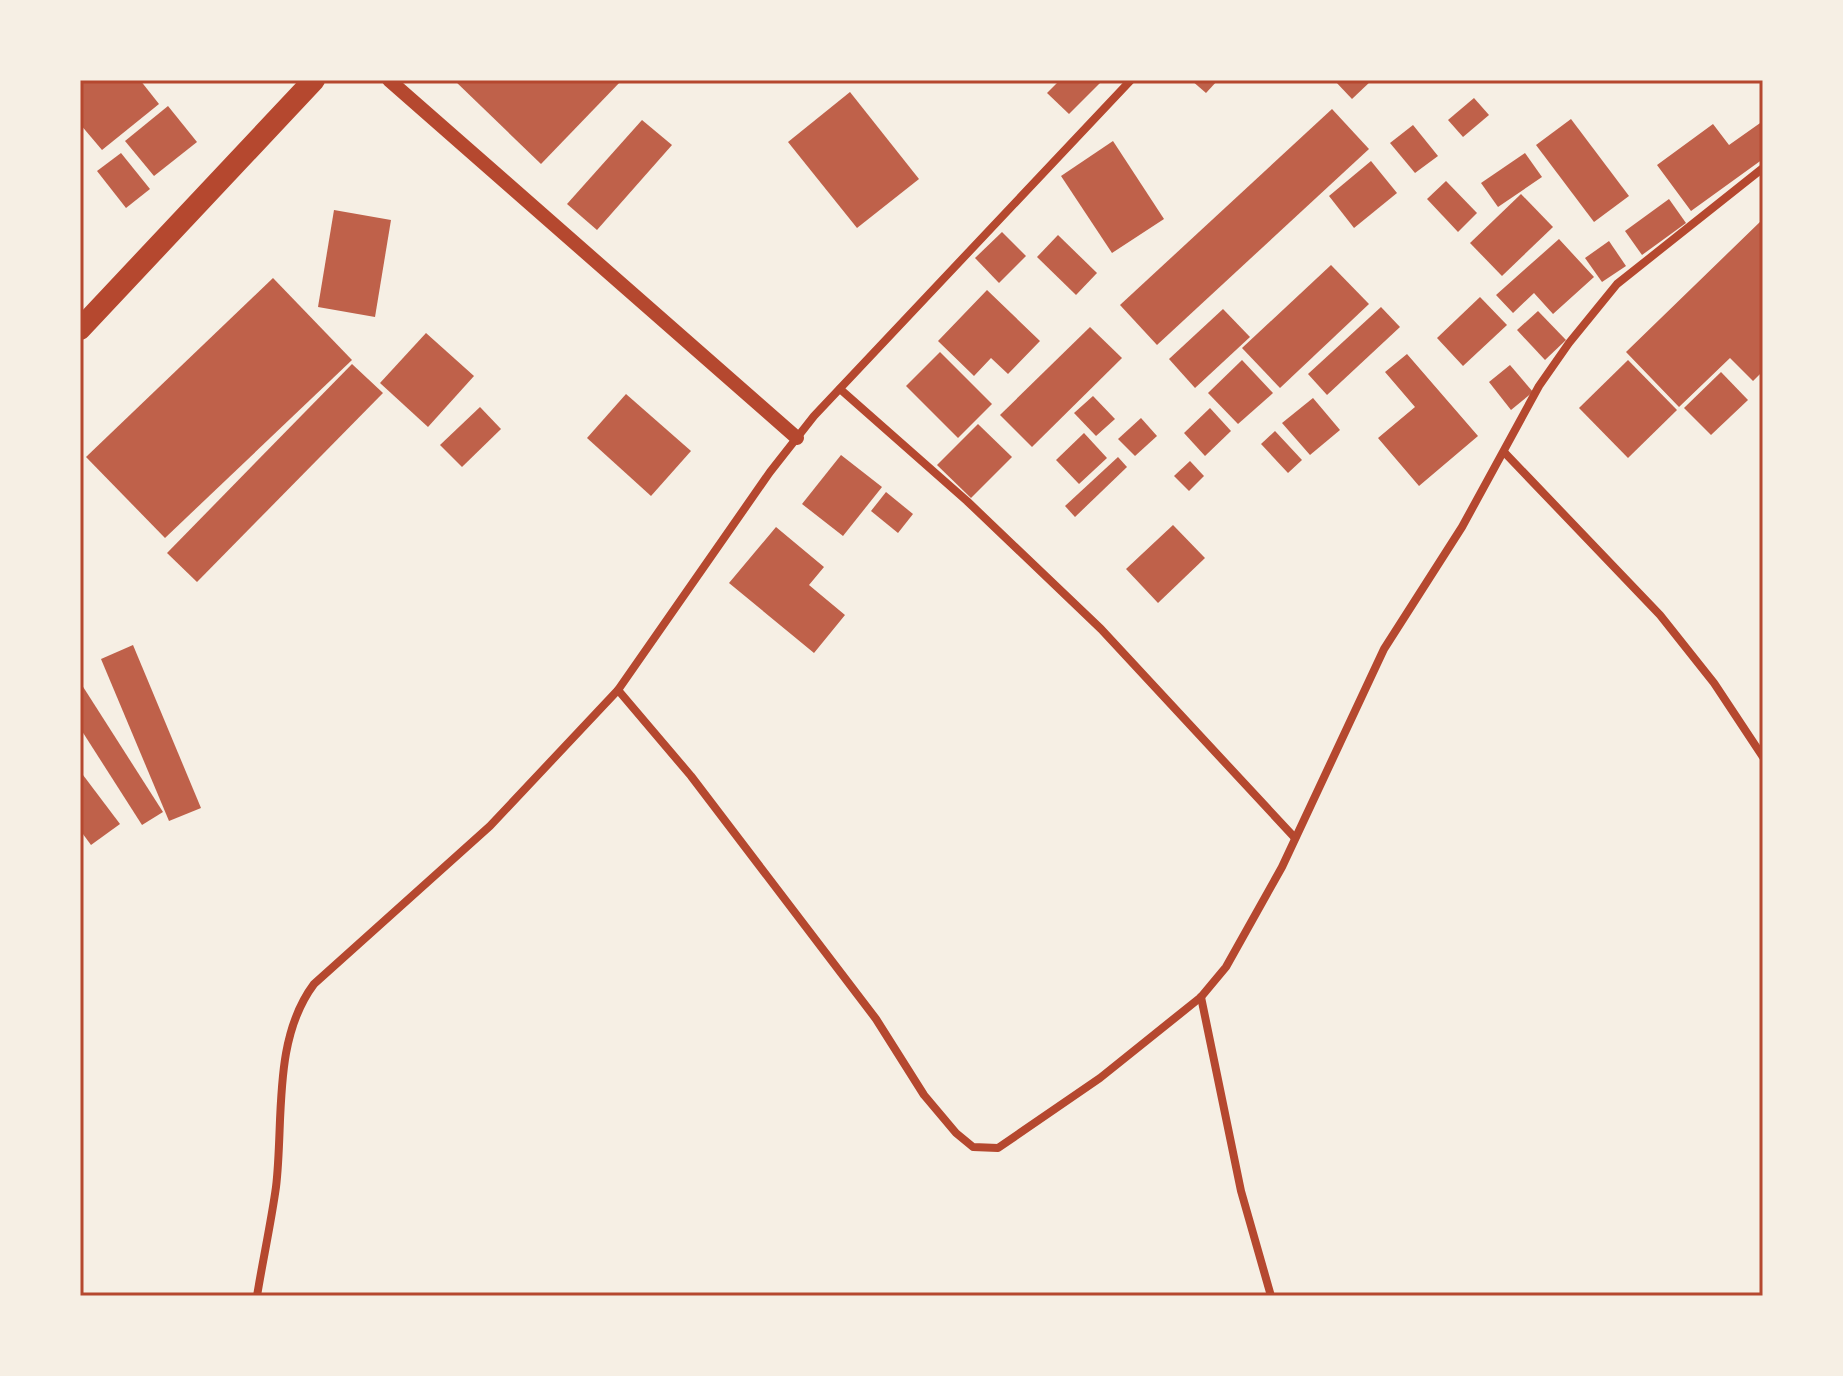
<svg xmlns="http://www.w3.org/2000/svg" width="1843" height="1376" font-family="'IBM Plex Sans',sans-serif">
<style>
.building{fill:#bf614a}
.lines{fill:none;stroke-linecap:round;stroke-linejoin:round}
.minor{stroke:#b5482f;stroke-width:8}
.tertiary{stroke:#b5482f;stroke-width:14}
.trunk{stroke:#b5482f;stroke-width:22}
.neatline{fill:none;stroke:#b5482f;stroke-width:3}
</style>
<rect width="100%" height="100%" fill="#f6efe4"/>
<!-- building -->
<g class="building">
<path d="M80,80H140L159,104L102,150L80,124Z"/>
<path d="M454,80H622L541,164Z"/>
<path d="M1060,80H1103L1069,114L1047,93Z"/>
<path d="M1191,80H1218L1206,93Z"/>
<path d="M1334,80H1372L1352,99Z"/>
<path d="M850,92L919,179L857,228L788,142Z"/>
<path d="M1474,98L1489,115L1463,137L1448,120Z"/>
<path d="M168,106L197,142L154,176L125,141Z"/>
<path d="M1332,109L1369,149L1157,345L1120,305Z"/>
<path d="M1571,119L1629,196L1594,222L1536,145Z"/>
<path d="M642,120L672,145L597,230L567,204Z"/>
<path d="M1763,121V159L1691,211L1657,165L1713,124L1729,145Z"/>
<path d="M1413,125L1438,156L1415,173L1390,143Z"/>
<path d="M1113,141L1164,219L1112,253L1061,176Z"/>
<path d="M121,153L150,189L126,208L97,171Z"/>
<path d="M1525,153L1542,177L1498,207L1481,183Z"/>
<path d="M1371,161L1397,193L1354,228L1329,196Z"/>
<path d="M1446,181L1477,213L1458,232L1427,199Z"/>
<path d="M1521,194L1553,227L1502,276L1470,243Z"/>
<path d="M1669,199L1686,223L1642,255L1625,231Z"/>
<path d="M334,210L391,220L375,317L318,307Z"/>
<path d="M1763,219V371L1753,381L1730,358L1679,407L1626,352Z"/>
<path d="M1002,232L1026,256L999,283L975,258Z"/>
<path d="M1058,235L1097,273L1076,295L1037,257Z"/>
<path d="M1559,239L1594,277L1553,314L1534,293L1513,313L1496,295Z"/>
<path d="M1609,241L1626,266L1602,282L1585,258Z"/>
<path d="M1331,265L1369,304L1280,388L1242,348Z"/>
<path d="M273,278L352,360L165,538L86,457Z"/>
<path d="M987,290L1040,341L1008,374L991,358L974,376L938,341Z"/>
<path d="M1480,297L1507,325L1463,366L1437,338Z"/>
<path d="M1381,307L1400,327L1327,395L1308,374Z"/>
<path d="M1223,309L1250,337L1195,388L1169,359Z"/>
<path d="M1538,311L1566,340L1545,360L1517,330Z"/>
<path d="M1090,327L1122,358L1032,447L1000,415Z"/>
<path d="M426,333L474,376L428,427L380,383Z"/>
<path d="M940,352L992,404L958,438L906,386Z"/>
<path d="M1407,354L1478,436L1419,486L1378,438L1415,407L1385,372Z"/>
<path d="M1242,360L1273,393L1238,424L1208,393Z"/>
<path d="M1628,360L1677,410L1628,458L1579,408Z"/>
<path d="M352,364L383,393L197,582L167,553Z"/>
<path d="M1510,365L1533,392L1511,410L1489,382Z"/>
<path d="M1721,372L1748,400L1711,435L1684,408Z"/>
<path d="M626,394L691,451L651,496L587,438Z"/>
<path d="M1093,396L1115,419L1096,436L1074,413Z"/>
<path d="M1313,398L1340,430L1310,455L1282,423Z"/>
<path d="M480,407L501,429L462,467L440,445Z"/>
<path d="M1210,408L1231,431L1205,456L1184,433Z"/>
<path d="M1141,418L1157,436L1135,456L1118,439Z"/>
<path d="M978,424L1012,457L971,498L937,465Z"/>
<path d="M1275,431L1302,460L1288,473L1261,444Z"/>
<path d="M1084,433L1107,458L1079,484L1056,460Z"/>
<path d="M841,455L882,487L843,536L802,504Z"/>
<path d="M1118,457L1127,467L1075,517L1065,506Z"/>
<path d="M1190,461L1204,476L1189,491L1174,476Z"/>
<path d="M886,492L913,514L898,533L871,511Z"/>
<path d="M1173,525L1205,558L1158,603L1126,569Z"/>
<path d="M776,527L824,567L809,585L845,615L814,653L729,583Z"/>
<path d="M133,645L201,808L169,821L101,659Z"/>
<path d="M80,682L163,812L142,825L80,728Z"/>
<path d="M80,771L120,824L91,845L80,830Z"/>
</g>
<g class="lines">
<!-- minor -->
<g class="minor">
<path d="M840,389L967,501L1101,629L1295,838"/>
<path d="M1505,453L1660,615L1714,683L1763,757"/>
<path d="M618,690L691,776L876,1019L924,1095L956,1133L973,1147L998,1148L1100,1078L1201,997L1226,967L1282,867L1384,649L1462,527L1539,386L1569,343L1617,284L1763,168"/>
<path d="M1201,997L1241,1191L1271,1296"/>
<path d="M257,1296C263,1259 271,1223 276,1187C284,1121 272,1040 314,984L490,826L618,690L770,472L814,416L1131,80"/>
</g>
<!-- tertiary -->
<path class="tertiary" d="M389,80L797,438"/>
<!-- trunk -->
<path class="trunk" d="M80,329L314,80"/>
</g>
<!-- border -->
<rect width="1843" height="1376" fill="none" stroke="#f6efe4" stroke-width="164"/>
<rect x="82" y="82" width="1679" height="1212" class="neatline"/>
</svg>
